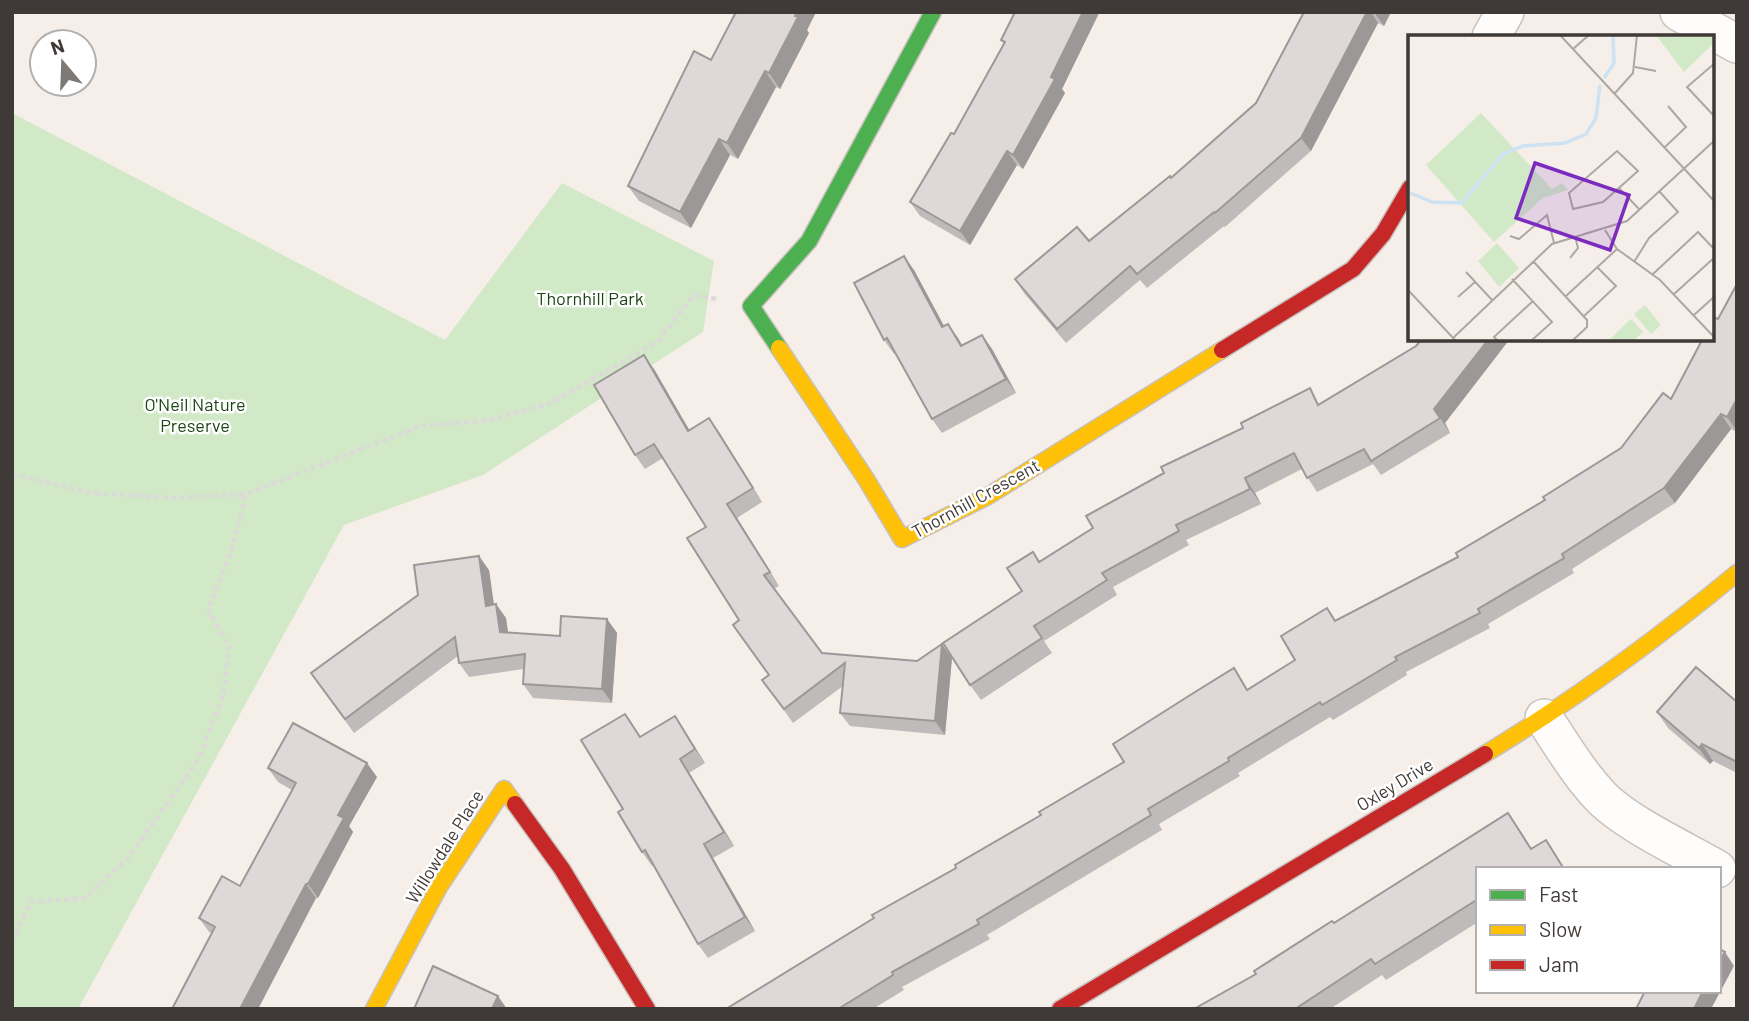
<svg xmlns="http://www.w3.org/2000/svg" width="1749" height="1021" font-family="Barlow,sans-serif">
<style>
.green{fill:#d2e9c7}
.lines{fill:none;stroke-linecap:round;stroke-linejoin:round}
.street-casing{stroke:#c7c2be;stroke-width:40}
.fast-casing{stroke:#c7c2be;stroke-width:19}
.slow-casing{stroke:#c7c2be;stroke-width:19}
.jam-casing{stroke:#c7c2be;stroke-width:19}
.path{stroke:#dcdad8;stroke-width:4.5;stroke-dasharray:5 3.5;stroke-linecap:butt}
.street{stroke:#fefdfc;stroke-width:37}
.fast{stroke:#4caf50;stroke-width:16}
.slow{stroke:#ffc107;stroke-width:16}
.jam{stroke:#c62828;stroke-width:16}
.wall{fill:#bfbbba}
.shaded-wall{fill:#9b9897}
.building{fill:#ded9d8;stroke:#9b9897;stroke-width:2}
.labels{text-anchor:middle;stroke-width:5;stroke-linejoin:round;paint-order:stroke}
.park-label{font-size:18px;fill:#1a4714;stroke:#fff}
.street-label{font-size:18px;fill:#3f3a37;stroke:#fff}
.inset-river{fill:none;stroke:#cde2f3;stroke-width:3.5}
.inset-road{fill:none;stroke:#ada7a2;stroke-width:2}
.view{fill:#7b2cbf;fill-opacity:0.15;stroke:#7b2cbf;stroke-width:3.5}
.inset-edge{fill:none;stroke:#3f3a37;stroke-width:3.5}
</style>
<rect width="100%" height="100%" fill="#f6efe9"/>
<!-- green -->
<path class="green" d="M12,113L445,340L562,183L714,261L703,332L483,475L344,525L78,1009H12Z"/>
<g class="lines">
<!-- street casing -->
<g class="street-casing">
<g id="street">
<path d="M1679,12L1737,44"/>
<path d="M1491,37L1505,12"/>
<path d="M1544,718C1562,745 1579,774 1601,797C1626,823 1684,850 1717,869"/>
</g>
</g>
<!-- fast casing -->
<g class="fast-casing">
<path id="fast" d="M779,348L751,306L809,241L933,12"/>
</g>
<!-- slow casing -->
<g class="slow-casing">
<g id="slow">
<path d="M779,348L866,479L902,539L988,496L1222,350"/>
<path d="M1485,754C1574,700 1657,639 1737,573"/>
<path d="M374,1009L439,887L504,789L515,804"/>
</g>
</g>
<!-- jam casing -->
<g class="jam-casing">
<g id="jam">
<path d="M1222,350L1353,269L1383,234L1410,188"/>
<path d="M515,804L562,869L647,1009"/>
<path d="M1060,1009L1485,754"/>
</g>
</g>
<!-- path -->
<g class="path">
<path d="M12,474L91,493L177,498L246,494L421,426L489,420L549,404L657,342L694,295L716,299"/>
<path d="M12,941L31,902L85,898L130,856L198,760L223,696L229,647L208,609L231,552L246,494"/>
</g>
<!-- street -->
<use href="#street" class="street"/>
<!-- fast -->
<use href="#fast" class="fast"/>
<!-- slow -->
<use href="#slow" class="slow"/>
<!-- jam -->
<use href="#jam" class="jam"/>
</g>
<!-- wall -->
<g class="wall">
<path d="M736,12H816L807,30L809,33L780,89L776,87L738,159L730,155L691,228L639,201L628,186L711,60Z"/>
<path d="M1304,12H1391L1384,26L1378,23L1311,151L1225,227L1224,226L1147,288L1140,280L1066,343L1024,293L1015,279L1089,241L1171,178L1256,103Z"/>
<path d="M1099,13L1062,89L1065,93L1023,169L1017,165L970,245L920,216L910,202L954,134L1004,44L1001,40Z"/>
<path d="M914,270L944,326L958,338L962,345L982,335L992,349L1016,393L942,433L932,419L896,353L894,354L884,340Z"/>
<path d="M1737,284V432L1731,429L1675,503L1572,569L1574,573L1488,624L1490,628L1406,672L1407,675L1333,720L1330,717L1238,773L1240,776L1159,824L1162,830L987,935L990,939L902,987L904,990L873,1009H726L1041,815L1295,660L1327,608L1336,621L1458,557L1621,448L1671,399L1718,319Z"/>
<path d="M1421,340H1509L1445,423L1450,433L1381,475L1373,464L1317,492L1302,469L1255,493L1261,504L1186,540L1189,545L1113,587L1117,595L1044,641L1052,653L981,700L970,685L1022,591L1033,552L1040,561L1320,403L1416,346Z"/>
<path d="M654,369L689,430L719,432L762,502L737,518L779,586L774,589L822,653L917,661L952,658L945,735L850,726L840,713L843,686L793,723L772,693L769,675L739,620L706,527L663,458L645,469L635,455Z"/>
<path d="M489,570L494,605L506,618L508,633L560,636L607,619L617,633L612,703L533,698L523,684L524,669L469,677L459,663L458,656L354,733L311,673Z"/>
<path d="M1737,702V773L1713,761L1710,764L1668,728L1657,712Z"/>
<path d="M625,714L640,737L684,730L705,763L689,773L734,846L713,858L755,931L708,958L698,944L653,865L652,866L642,852L623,809Z"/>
<path d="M268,768L377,777L349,826L353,832L318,898H316L258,1009H172L212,933L209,932L199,918L240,886L292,790L278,782Z"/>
<path d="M1519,829L1532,849L1546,840L1557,856L1478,869V922L1386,980L1382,975L1330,1009H1194L1256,974L1334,923Z"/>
</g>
<!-- shaded-wall -->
<g class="shaded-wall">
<path d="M797,12H816L807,30L809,33L780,89L769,73Z"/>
<path d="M1083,12L1099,13L1062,89L1065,93L1023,169L1013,155Z"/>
<path d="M1367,12H1371L1378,23L1311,151L1301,138Z"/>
<path d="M1374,12H1391L1384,26Z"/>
<path d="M765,71L776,87L738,159L727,143Z"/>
<path d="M719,139L730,155L691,228L680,212Z"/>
<path d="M1007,151L1017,165L970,245L960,231Z"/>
<path d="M904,256L914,270L952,341L942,327Z"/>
<path d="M948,324L958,338L971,360L961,346Z"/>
<path d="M982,335L992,349L1016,393L1006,379Z"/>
<path d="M1488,340H1509L1445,423L1450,433L1434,409Z"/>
<path d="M644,355L654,369L698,445L688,431Z"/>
<path d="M1737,399V431L1727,417Z"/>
<path d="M1721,414L1731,429L1675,503L1664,488Z"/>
<path d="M709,418L719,432L762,502L753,488Z"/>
<path d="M1245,478L1255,493L1261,504L1250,489Z"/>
<path d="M727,504L737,518L779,586L770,572Z"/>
<path d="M479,556L489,570L496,620L486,606Z"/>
<path d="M496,604L506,618L510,646L500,632Z"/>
<path d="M607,619L617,633L612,703L602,689Z"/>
<path d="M942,644L952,658L945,735L935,721Z"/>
<path d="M675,716L684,730L705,763L695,749Z"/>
<path d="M1702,744L1713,761L1710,764L1699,748Z"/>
<path d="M680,759L689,773L734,846L724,832Z"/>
<path d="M367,763L377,777L349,826L353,832L318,898L308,884L338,815Z"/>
<path d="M704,844L713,858L755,931L745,917Z"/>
<path d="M306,884L316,898L258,1009H240Z"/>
<path d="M1725,952L1734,966L1711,1009H1694L1703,991H1719V962Z"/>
<path d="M498,996L507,1009H492Z"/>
</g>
<!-- building -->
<g class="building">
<path d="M736,12H797L795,16L798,17L769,73L765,71L727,143L719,139L680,212L628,186L694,51L711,60Z"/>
<path d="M1015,12H1083L1051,77L1055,79L1013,155L1007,151L960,231L910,202L951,133L954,134L1005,42L1001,40Z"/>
<path d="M1304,12H1367L1301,138L1215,213L1214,212L1137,274L1130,266L1057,329L1015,279L1077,227L1089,241L1170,176L1171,178L1256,103Z"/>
<path d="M904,256L942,327L948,324L961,346L982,335L1006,379L932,419L887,338L884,340L854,283Z"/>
<path d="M1737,284V399L1727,417L1721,414L1664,488L1562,554L1564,558L1478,609L1480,613L1395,657L1397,660L1322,705L1320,702L1228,758L1229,761L1148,809L1151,815L977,920L979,924L892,972L893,975L838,1009H726L874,918L872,915L956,868L955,865L1041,815L1039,812L1124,762L1113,744L1195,692L1234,668L1247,690L1295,660L1281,636L1327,608L1335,621L1458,557L1456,553L1545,500L1543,497L1621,448L1663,393L1671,399L1702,340H1712V319L1713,317L1718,319Z"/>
<path d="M1421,340H1488L1434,409L1440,418L1371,461L1364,449L1307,478L1294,453L1245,478L1250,489L1176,525L1179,531L1102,573L1107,580L1034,626L1042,638L970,685L943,643L1022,591L1007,568L1033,552L1039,562L1093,528L1086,516L1164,473L1161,467L1243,428L1241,423L1310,388L1318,405L1416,346Z"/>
<path d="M644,355L688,431L709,418L753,488L727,504L770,572L764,575L822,653L917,661L942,644L935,721L840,713L845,663L784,709L762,680L769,675L733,625L739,620L687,538L706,527L654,444L635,455L594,385Z"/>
<path d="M479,556L486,606L496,604L500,632L560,636L561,616L607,619L602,689L523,684L525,654L459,663L455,637L345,719L311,673L418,595L414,565Z"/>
<path d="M1696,667L1737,702V762L1702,744L1699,748L1657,712Z"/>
<path d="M625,714L640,737L675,716L695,749L680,759L724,832L704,844L745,917L698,944L645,850L642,852L618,812L623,809L581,740Z"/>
<path d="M293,723L367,763L338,815L344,818L308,884H306L240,1009H172L215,927L199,918L222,876L240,886L296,783L268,768Z"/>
<path d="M1508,813L1531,849L1546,840L1564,869H1478V899L1375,964L1371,959L1295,1009H1194L1256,974L1254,971L1332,921L1334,923Z"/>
<path d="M1719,949L1725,952L1719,962Z"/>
<path d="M433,966L498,996L492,1009H414Z"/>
<path d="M1645,991H1703L1694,1009H1636Z"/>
</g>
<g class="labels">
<!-- park labels -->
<g class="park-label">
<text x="590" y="305">Thornhill Park</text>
<text x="195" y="411">O'Neil Nature<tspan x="195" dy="21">Preserve</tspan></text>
</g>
<!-- street labels -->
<g class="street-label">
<text transform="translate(976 499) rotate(-29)" y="6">Thornhill Crescent</text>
<text transform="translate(1395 785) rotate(-31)" y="6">Oxley Drive</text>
<text transform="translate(445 847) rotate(-58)" y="6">Willowdale Place</text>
</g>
</g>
<!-- overview -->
<g transform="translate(1408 35)">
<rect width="306" height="306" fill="#f6efe9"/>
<path d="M248,0H306V8L276,37ZM73,78L144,154L154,148L160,155L135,163L86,207L18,130ZM89,208L111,233L91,252L70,226ZM237,270L253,290L243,299L226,279ZM223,284L235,297L225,306H200Z" fill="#d2e9c7"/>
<path class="inset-river" d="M196,43L206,28L205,0M0,157L24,167L54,168L95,119L115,111L157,108L178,99L188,83L192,50"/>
<path class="inset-road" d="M152,0L307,167M165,14L181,0M307,28L279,52L307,82M227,32L248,36M207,58L225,38L229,0M256,113L278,92L260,71M209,116L230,136L195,167L165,174L161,158ZM211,153L231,174M197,195L209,214L252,245L306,302M102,201L111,204L139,180L146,208M162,223L170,213L167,201M125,226L179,285V292L164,306M226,227L241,203L270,177L251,156M58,237L85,266M245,239L290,197L307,215M104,244L144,287L123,306M0,255L48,306M266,259L307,222M158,261L209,214M50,262L67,247M286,280L307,261M176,281L208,251L189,232M45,303L144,209L219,186L307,105M90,306L86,302L125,266"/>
<path class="view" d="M127,128L221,160L202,215L108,183Z"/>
<rect width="306" height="306" class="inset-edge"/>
</g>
<!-- border -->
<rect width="1749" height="1021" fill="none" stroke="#3f3a37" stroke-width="28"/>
<!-- legend -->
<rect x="1476" y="867" width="245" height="126" fill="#ffffff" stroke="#b2b0af" stroke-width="2"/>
<rect x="1490" y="890" width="35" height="10" fill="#4caf50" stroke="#b2b0af" stroke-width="2"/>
<text x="1539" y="902" font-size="21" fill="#3f3a37">Fast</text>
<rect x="1490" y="925" width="35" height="10" fill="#ffc107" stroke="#b2b0af" stroke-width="2"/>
<text x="1539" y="937" font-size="21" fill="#3f3a37">Slow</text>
<rect x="1490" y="960" width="35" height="10" fill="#c62828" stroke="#b2b0af" stroke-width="2"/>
<text x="1539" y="972" font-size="21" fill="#3f3a37">Jam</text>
<!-- north arrow -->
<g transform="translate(63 63) rotate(341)"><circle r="33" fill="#ffffff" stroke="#b2b0af" stroke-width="2"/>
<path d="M0-5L12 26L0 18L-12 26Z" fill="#7f7975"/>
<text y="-10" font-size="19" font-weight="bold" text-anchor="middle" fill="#3f3a37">N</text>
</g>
</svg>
